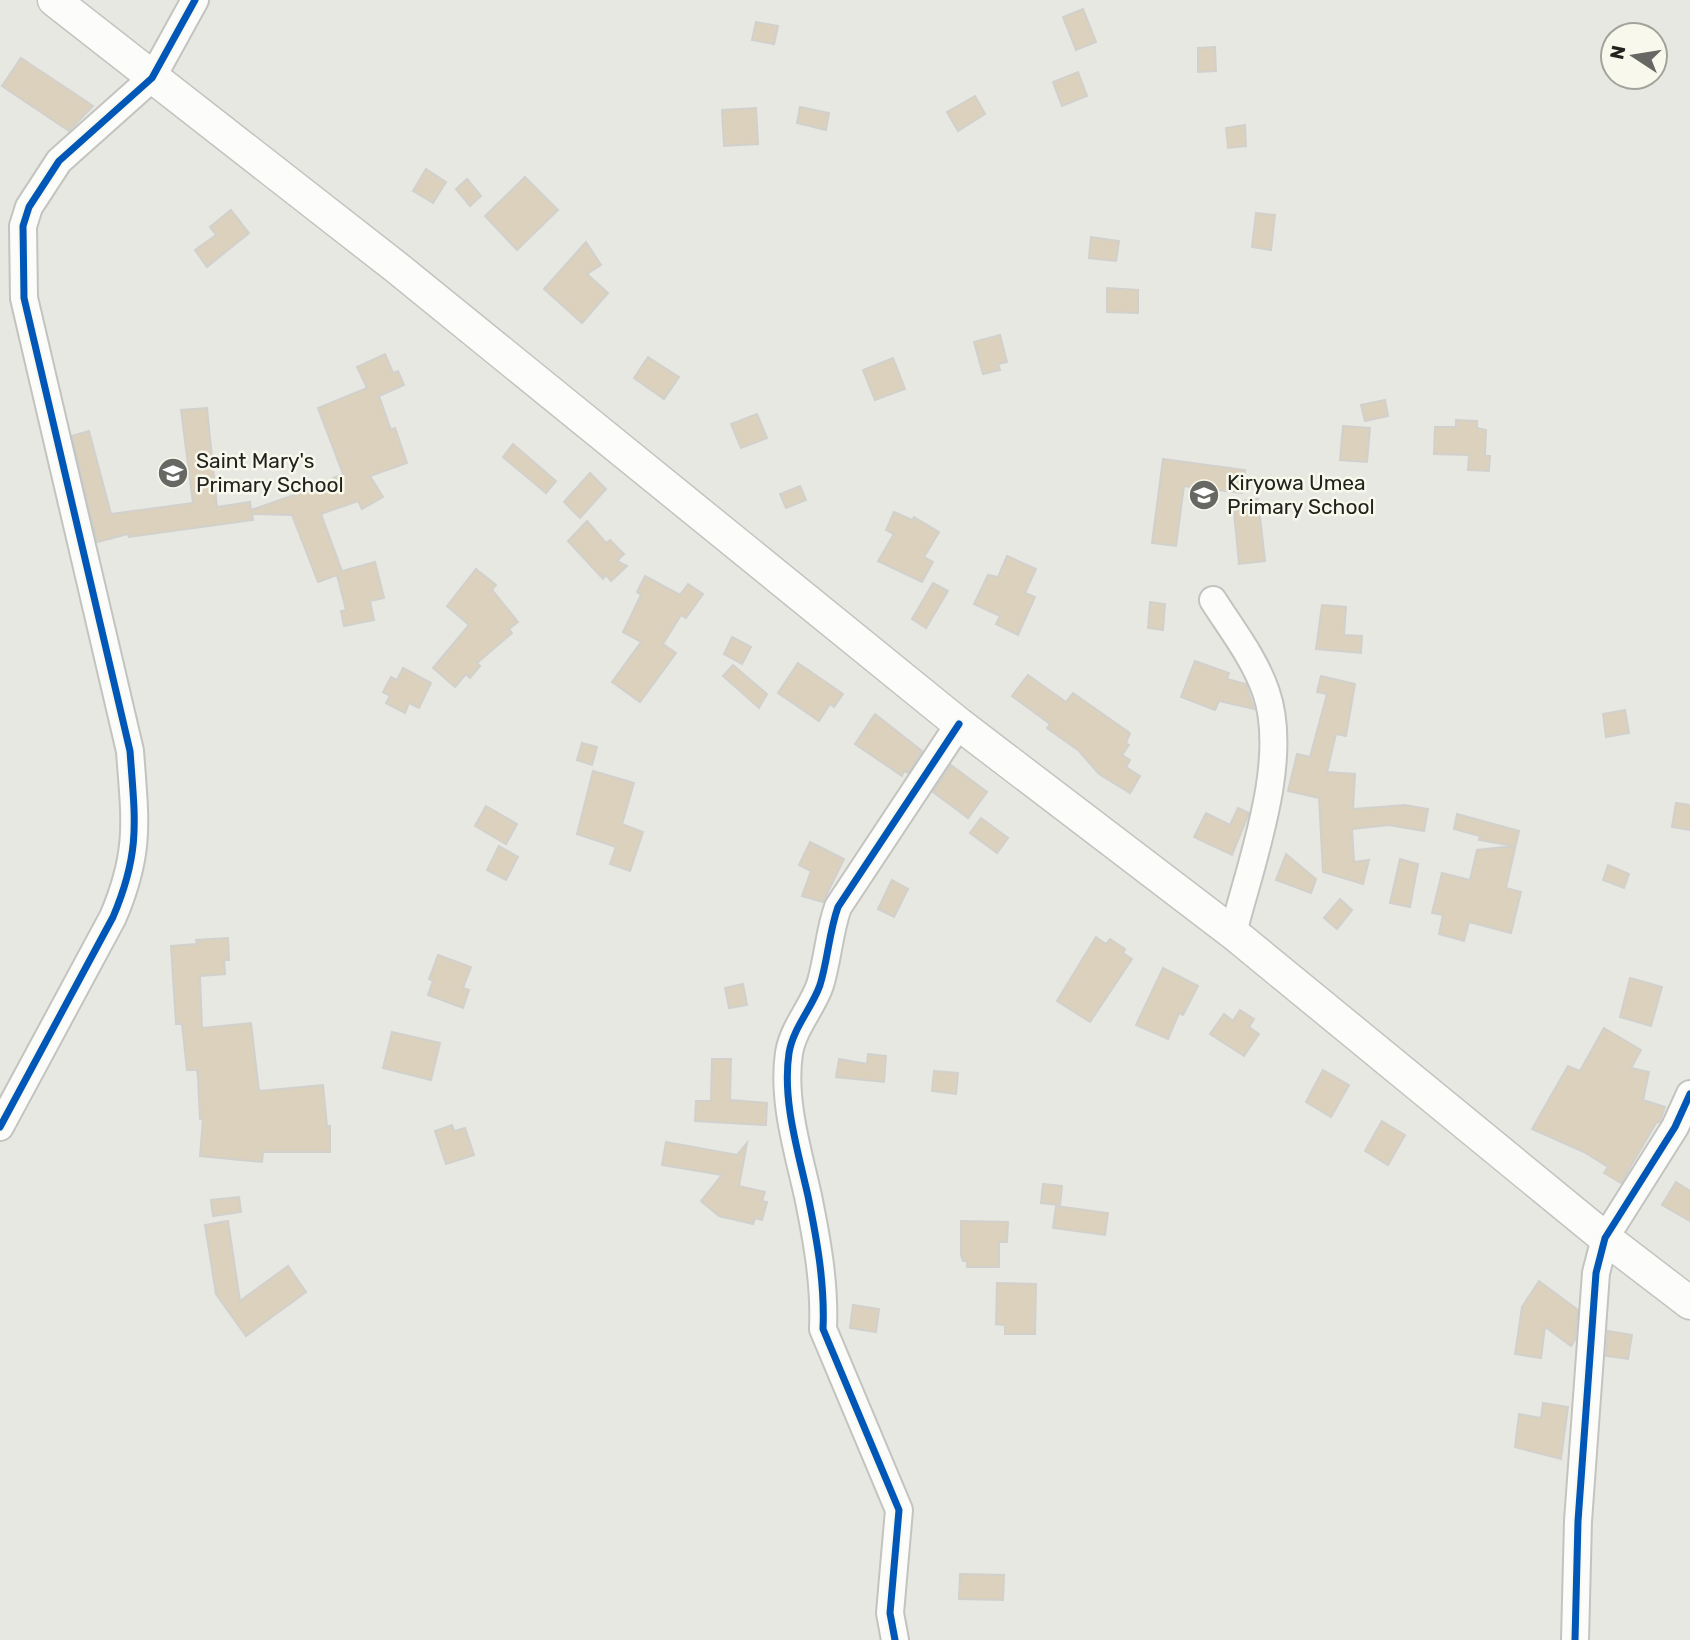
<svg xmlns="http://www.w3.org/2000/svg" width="1690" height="1640" font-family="Rubik,sans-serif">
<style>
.building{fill:#dbd1bc;stroke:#d1d0cc;stroke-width:2}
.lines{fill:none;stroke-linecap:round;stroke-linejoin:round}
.minor-casing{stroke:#c3c3bf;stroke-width:30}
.major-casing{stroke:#c3c3bf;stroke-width:35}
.minor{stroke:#fcfcfb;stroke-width:26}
.major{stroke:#fcfcfb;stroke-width:32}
.cycleway-casing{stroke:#f8f9ec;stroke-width:11}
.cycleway{stroke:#0057b8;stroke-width:7}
.labels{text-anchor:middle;stroke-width:5;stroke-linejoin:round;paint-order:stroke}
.poi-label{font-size:21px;fill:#22231e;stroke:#f8f9ec;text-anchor:start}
</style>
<rect width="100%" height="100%" fill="#e8e8e2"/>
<!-- building -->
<g class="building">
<path d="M1083,9L1096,42L1076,50L1063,17Z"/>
<path d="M756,22L778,26L774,44L752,40Z"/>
<path d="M1215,47L1216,71L1198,72V48Z"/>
<path d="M21,58L93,106L69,131L2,86Z"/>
<path d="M1078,72L1087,96L1062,106L1053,82Z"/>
<path d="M975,96L985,114L958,131L947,112Z"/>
<path d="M800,107L829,113L826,130L797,123Z"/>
<path d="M756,108L758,144L724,146L722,110Z"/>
<path d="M1245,125L1246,146L1228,148L1226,128Z"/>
<path d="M426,169L446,182L433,203L413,191Z"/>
<path d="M525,177L558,210L517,250L485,216Z"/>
<path d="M467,179L481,196L470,206L456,189Z"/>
<path d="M231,210L249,233L207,267L195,250L216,235L210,227Z"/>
<path d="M1256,213L1275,215L1271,250L1252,247Z"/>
<path d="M1091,237L1119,241L1116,261L1089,258Z"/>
<path d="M586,242L601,265L587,274L608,293L582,323L544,289Z"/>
<path d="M1107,288L1138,290V313L1107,312Z"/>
<path d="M1000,335L1007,362L998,364L1000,370L983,374L974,342Z"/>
<path d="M385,354L393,373L398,371L404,385L379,396L391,430L395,428L407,463L370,476L383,497L362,509L358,501L321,514L342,571L375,562L384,598L370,601L374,620L344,626L341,611L346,610L337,575L318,582L292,515L252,514L253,520L129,537L128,534L97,542L72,436L89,431L111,514L193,503L181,410L207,408L217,507L250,502L251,510L334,481L333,478L343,474L318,408L367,388L357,367Z"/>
<path d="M648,357L679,377L664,399L634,378Z"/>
<path d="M893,358L905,389L875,400L863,370Z"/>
<path d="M1385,400L1388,416L1365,421L1361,405Z"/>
<path d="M757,414L767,438L741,448L731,424Z"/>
<path d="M1456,420L1477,421V428L1486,430L1485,456H1490L1489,471L1468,470L1469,455L1434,454L1435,427H1456Z"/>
<path d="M1343,426L1370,428L1367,462L1340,460Z"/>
<path d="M513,444L556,481L546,493L503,457Z"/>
<path d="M1163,459L1245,470L1242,493L1184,486L1176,546L1152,543Z"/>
<path d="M590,473L606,489L580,518L564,502Z"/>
<path d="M800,486L806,500L786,508L780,494Z"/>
<path d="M1258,499L1265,561L1239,564L1233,502Z"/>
<path d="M894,512L912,520L914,517L939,532L924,557L933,562L922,582L878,561L894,534L886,530Z"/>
<path d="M587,521L606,543L610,540L624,554L617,561L627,566L611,581L606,575L603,579L568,541Z"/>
<path d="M1007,556L1036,569L1025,593L1035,597L1018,635L996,624L1000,616L974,604L988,575L998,577Z"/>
<path d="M476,569L496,585L492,590L518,622L509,629L512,633L477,663L480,666L470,678L466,674L455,687L433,668L469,625L447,606Z"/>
<path d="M645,576L680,595L688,584L703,594L686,618L681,615L663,644L676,653L640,702L612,682L641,642L623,632L641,595L637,592Z"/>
<path d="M933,583L948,591L926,628L912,619Z"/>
<path d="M1150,602L1165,604L1163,630L1148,628Z"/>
<path d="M1322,605L1346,607L1344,635L1362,636L1361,653L1316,649Z"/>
<path d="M732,637L751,647L742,664L724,654Z"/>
<path d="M1195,661L1229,673L1227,679L1246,684L1254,709L1219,701L1215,710L1181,697Z"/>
<path d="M798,663L843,694L834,707L830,704L819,721L778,693Z"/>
<path d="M733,665L767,694L759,708L723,676Z"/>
<path d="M403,668L431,683L419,708L409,703L405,713L386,703L390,696L383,692L391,677L397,680Z"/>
<path d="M1028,675L1066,702L1073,693L1130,733L1126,743L1129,745L1122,755L1130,760L1126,767L1140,776L1130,793L1099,774L1079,751L1047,728L1050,724L1012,696Z"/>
<path d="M1321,676L1355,684L1346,736L1336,734L1327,772L1355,774L1353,809L1405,805L1428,809L1424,831L1389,825L1352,829L1354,862L1369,860L1363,884L1323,872L1319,798L1288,791L1297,754L1310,757L1327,694L1317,692Z"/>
<path d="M1625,710L1629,733L1606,737L1603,714Z"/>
<path d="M875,714L922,751L908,773L904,771L902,776L855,744Z"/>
<path d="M582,743L597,747L592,765L577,760Z"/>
<path d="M951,765L987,792L968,818L933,792Z"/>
<path d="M593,771L634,783L622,824L643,832L630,871L610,864L616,847L577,834Z"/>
<path d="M1676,803L1690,805V830L1672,827Z"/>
<path d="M486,806L517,824L506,844L475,826Z"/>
<path d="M1238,808L1249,813L1232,855L1194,837L1206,813L1230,825Z"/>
<path d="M1457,814L1519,831L1506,888L1521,892L1511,933L1469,922L1464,941L1439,934L1443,915L1432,913L1442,873L1470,880L1477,850L1514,846L1479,840L1480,836L1454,829Z"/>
<path d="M981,818L1008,838L997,853L970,833Z"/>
<path d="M810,842L844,859L823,902L802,896L811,871L799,865Z"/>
<path d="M499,846L518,857L506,880L487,870Z"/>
<path d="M1286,854L1316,879L1311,893L1276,880Z"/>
<path d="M1400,859L1418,864L1410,907L1390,903Z"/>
<path d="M1608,865L1629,874L1624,888L1603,880Z"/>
<path d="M892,880L908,889L894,917L878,909Z"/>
<path d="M1340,899L1352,910L1337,929L1324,918Z"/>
<path d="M1096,937L1106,944L1110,939L1125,949L1123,953L1132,959L1090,1022L1057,1001Z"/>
<path d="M228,938L229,960H224L225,974L200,976L202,1028L251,1023L259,1091L323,1085L327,1126H330V1152H263L262,1162L200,1156L203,1119H200L198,1078L197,1070H187L182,1024H176L171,946L197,944L196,940Z"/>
<path d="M438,955L471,967L463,988L469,990L463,1008L428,995L433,981L429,979Z"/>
<path d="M1163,968L1198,986L1183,1015L1179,1013L1168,1039L1136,1025Z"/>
<path d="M1630,978L1662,987L1651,1026L1620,1017Z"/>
<path d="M743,984L747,1005L729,1008L725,988Z"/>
<path d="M1240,1010L1254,1019L1249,1027L1259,1034L1244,1056L1210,1034L1224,1014L1233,1021Z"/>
<path d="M1604,1028L1641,1050L1631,1068L1649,1072L1643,1100L1665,1107L1660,1121L1656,1123L1621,1183L1604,1173L1608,1167L1584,1152L1532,1129L1568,1066L1580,1071Z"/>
<path d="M392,1032L440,1043L431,1080L383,1068Z"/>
<path d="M868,1054L886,1056L884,1082L836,1077L839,1059L867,1064Z"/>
<path d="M712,1059H731L730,1100L767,1103L766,1125L695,1121L696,1101H711Z"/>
<path d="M1323,1070L1349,1085L1331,1117L1306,1102Z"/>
<path d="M934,1071L958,1073L956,1094L932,1091Z"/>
<path d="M1382,1121L1405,1135L1388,1165L1365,1151Z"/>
<path d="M452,1125L454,1131L465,1128L474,1155L446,1164L435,1131Z"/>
<path d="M666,1142L737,1155L747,1143L739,1186L765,1192L762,1201L767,1202L762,1220L755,1218L753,1224L719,1216L701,1201L722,1175L662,1165Z"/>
<path d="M1676,1182L1690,1191V1221L1662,1205Z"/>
<path d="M1043,1184L1062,1186L1060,1205L1041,1203Z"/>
<path d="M239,1197L241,1212L213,1216L211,1200Z"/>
<path d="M1056,1206L1108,1213L1105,1235L1053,1228Z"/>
<path d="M228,1221L240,1301L288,1266L306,1292L246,1336L216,1294L205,1225Z"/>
<path d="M961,1221L1008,1222L1007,1242H999V1267H967V1261H963L961,1255Z"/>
<path d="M1539,1281L1578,1310L1575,1340L1571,1346L1545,1327L1541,1358L1515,1354L1522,1307Z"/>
<path d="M997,1283L1036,1284L1035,1334H1005V1325L996,1324Z"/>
<path d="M853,1305L879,1309L876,1332L850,1328Z"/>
<path d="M1608,1331L1632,1335L1628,1359L1606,1356Z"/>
<path d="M1543,1403L1568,1407L1561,1459L1515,1447L1519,1414L1541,1418Z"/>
<path d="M960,1574L1004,1575L1003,1600L959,1599Z"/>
</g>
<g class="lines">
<!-- minor casing -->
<g class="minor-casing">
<g id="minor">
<path d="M1213,600C1232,630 1255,659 1266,692C1290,761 1250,865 1233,933"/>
<path d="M0,1127L113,917C141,851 135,820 130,751L24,298L23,226L29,207L59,161L152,78L195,0"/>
<path d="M895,1640L890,1613L899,1510L823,1329C825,1284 817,1240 808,1196C798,1151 782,1100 789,1053C793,1028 812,1008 820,985C828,959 829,932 838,907L959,724"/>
<path d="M1575,1640L1578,1521L1596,1273L1605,1238L1675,1127L1690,1094"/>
</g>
</g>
<!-- major casing -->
<g class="major-casing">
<path id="major" d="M54,0L396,267L959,724L1233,933L1605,1238L1690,1303"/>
</g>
<!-- minor -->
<use href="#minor" class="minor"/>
<!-- major -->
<use href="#major" class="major"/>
<!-- cycleway casing -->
<g class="cycleway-casing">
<g id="cycleway">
<path d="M0,1127L113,917C141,851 135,820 130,751L24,298L23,226L29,207L59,161L152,78L195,0"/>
<path d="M895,1640L890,1613L899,1510L823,1329C825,1284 817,1240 808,1196C798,1151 782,1100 789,1053C793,1028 812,1008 820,985C828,959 829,932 838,907L959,724"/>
<path d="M1575,1640L1578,1521L1596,1273L1605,1238L1675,1127L1690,1094"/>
</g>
</g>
<!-- cycleway -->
<use href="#cycleway" class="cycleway"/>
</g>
<!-- icons -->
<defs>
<g id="school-disc" transform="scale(1.575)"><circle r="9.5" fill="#676863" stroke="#f8f9ec"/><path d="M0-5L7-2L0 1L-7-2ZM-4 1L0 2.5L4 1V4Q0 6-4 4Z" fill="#fff"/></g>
</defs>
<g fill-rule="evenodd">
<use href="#school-disc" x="173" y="473"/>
<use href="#school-disc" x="1204" y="495"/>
</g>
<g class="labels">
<!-- poi labels -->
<g class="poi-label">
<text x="196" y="468">Saint Mary's<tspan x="196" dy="24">Primary School</tspan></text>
<text x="1227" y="490">Kiryowa Umea<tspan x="1227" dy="24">Primary School</tspan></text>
</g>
</g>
<!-- north arrow -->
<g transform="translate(1634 56) rotate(282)"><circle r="33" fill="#f8f9ec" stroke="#a2a39a" stroke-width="2"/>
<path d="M0-5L12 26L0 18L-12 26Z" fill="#676863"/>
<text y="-10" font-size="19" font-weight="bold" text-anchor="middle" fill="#22231e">N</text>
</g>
</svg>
